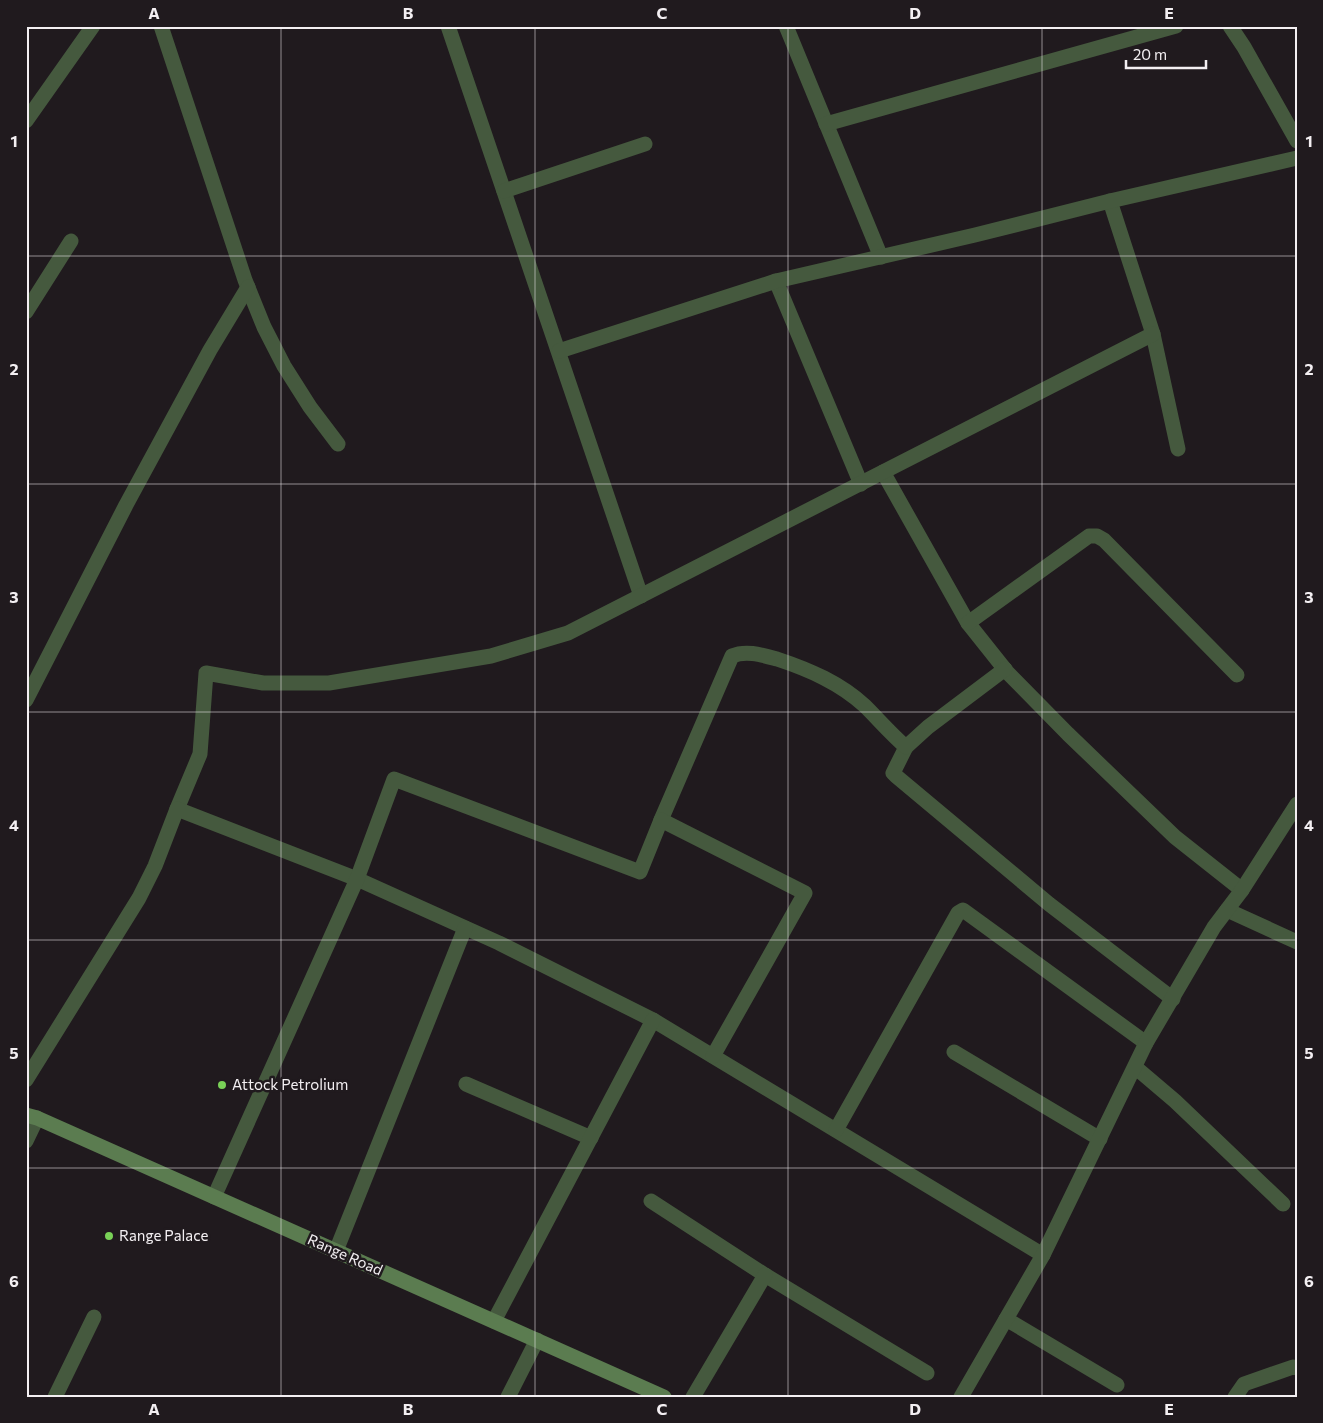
<svg xmlns="http://www.w3.org/2000/svg" width="1323" height="1423" font-family="Commissioner,sans-serif">
<style>
.lines{fill:none;stroke-linecap:round;stroke-linejoin:round}
.street{stroke:#45593e;stroke-width:15}
.secondary{stroke:#5b7c50;stroke-width:15}
.grid{fill:none;stroke:#f3eff2;stroke-width:1;stroke-opacity:0.55}
.poi-dot{fill:#79d157;stroke:#201a1e;stroke-width:2}
.labels{text-anchor:middle;stroke-width:5;stroke-linejoin:round;paint-order:stroke}
.poi-label{font-size:15px;fill:#f3eff2;stroke:#201a1e;text-anchor:start}
.street-label{font-size:15px;fill:#f3eff2;stroke:#201a1e}
.neatline{fill:none;stroke:#f3eff2;stroke-width:2}
.grid-label{font-size:16px;text-anchor:middle;font-weight:bold;fill:#f3eff2}
</style>
<rect width="100%" height="100%" fill="#201a1e"/>
<g class="lines">
<!-- street -->
<g class="street">
<path d="M161,26L245,280L264,327L284,366L310,407L338,444"/>
<path d="M448,26L641,596"/>
<path d="M786,26L881,257"/>
<path d="M1230,26L1244,47L1297,141"/>
<path d="M26,121L93,26"/>
<path d="M826,124L1176,26"/>
<path d="M504,191L645,144"/>
<path d="M1110,201L1153,334L1178,449"/>
<path d="M776,281L861,484"/>
<path d="M26,312L71,241"/>
<path d="M559,351L776,281L975,235L1110,201L1297,158"/>
<path d="M883,472L968,623L1007,672L1068,734L1175,837L1242,890"/>
<path d="M968,623L1089,536H1097L1104,540L1237,675"/>
<path d="M26,700L126,505L210,350L248,287"/>
<path d="M906,747L893,773L896,776L1049,904L1173,999"/>
<path d="M177,809L200,754L206,673L263,683H329L491,656L568,633L1153,334"/>
<path d="M661,820L732,656C746,650 762,655 777,659C810,670 840,683 865,706C879,720 892,735 906,747L928,727L1005,669"/>
<path d="M1227,910L1297,942"/>
<path d="M954,1052L1100,1139"/>
<path d="M1135,1067L1175,1101L1283,1204"/>
<path d="M26,1080L139,898L155,866L177,809L357,879L499,943L653,1020L1043,1255"/>
<path d="M466,1084L591,1138"/>
<path d="M836,1130L958,913L963,910L1146,1043"/>
<path d="M26,1141L37,1118"/>
<path d="M214,1197L357,879L394,779L640,872L661,820L805,893L713,1056"/>
<path d="M651,1201L765,1275L927,1373"/>
<path d="M336,1251L465,928"/>
<path d="M1006,1319L1117,1385"/>
<path d="M494,1321L653,1020"/>
<path d="M55,1397L94,1317"/>
<path d="M508,1397L537,1340"/>
<path d="M693,1397L765,1275"/>
<path d="M961,1397L1043,1255L1146,1043L1214,927L1242,890L1297,804"/>
<path d="M1235,1397L1244,1384L1293,1367L1297,1368"/>
</g>
<!-- secondary -->
<path class="secondary" d="M26,1115L37,1118L664,1397"/>
</g>
<!-- grid -->
<path class="grid" d="M281,26V1397M535,26V1397M788,26V1397M1042,26V1397M26,256H1297M26,484H1297M26,712H1297M26,940H1297M26,1168H1297"/>
<!-- markers -->
<g class="poi-dot">
<circle cx="222" cy="1085" r="5"/>
<circle cx="109" cy="1236" r="5"/>
</g>
<g class="labels">
<!-- poi labels -->
<g class="poi-label">
<text x="232" y="1090">Attock Petrolium</text>
<text x="119" y="1241">Range Palace</text>
</g>
<!-- street labels -->
<g class="street-label">
<text transform="translate(345 1255) rotate(24)" y="5">Range Road</text>
</g>
</g>
<!-- border -->
<rect width="1323" height="1423" fill="none" stroke="#201a1e" stroke-width="55"/>
<!-- scale -->
<path d="M1126 60v8h80v-8" fill="none" stroke="#f3eff2" stroke-width="2.5"/>
<text x="1133" y="60" font-size="15" fill="#f3eff2" stroke="#201a1e" stroke-width="4" paint-order="stroke">20 m</text>
<rect x="28" y="28" width="1268" height="1368" class="neatline"/>
<g class="grid-label">
<text x="154" y="19">A</text>
<text x="408" y="19">B</text>
<text x="662" y="19">C</text>
<text x="915" y="19">D</text>
<text x="1169" y="19">E</text>
<text x="14" y="147">1</text>
<text x="1309" y="147">1</text>
<text x="14" y="375">2</text>
<text x="1309" y="375">2</text>
<text x="14" y="603">3</text>
<text x="1309" y="603">3</text>
<text x="14" y="831">4</text>
<text x="1309" y="831">4</text>
<text x="14" y="1059">5</text>
<text x="1309" y="1059">5</text>
<text x="14" y="1287">6</text>
<text x="1309" y="1287">6</text>
<text x="154" y="1415">A</text>
<text x="408" y="1415">B</text>
<text x="662" y="1415">C</text>
<text x="915" y="1415">D</text>
<text x="1169" y="1415">E</text>
</g>
</svg>
